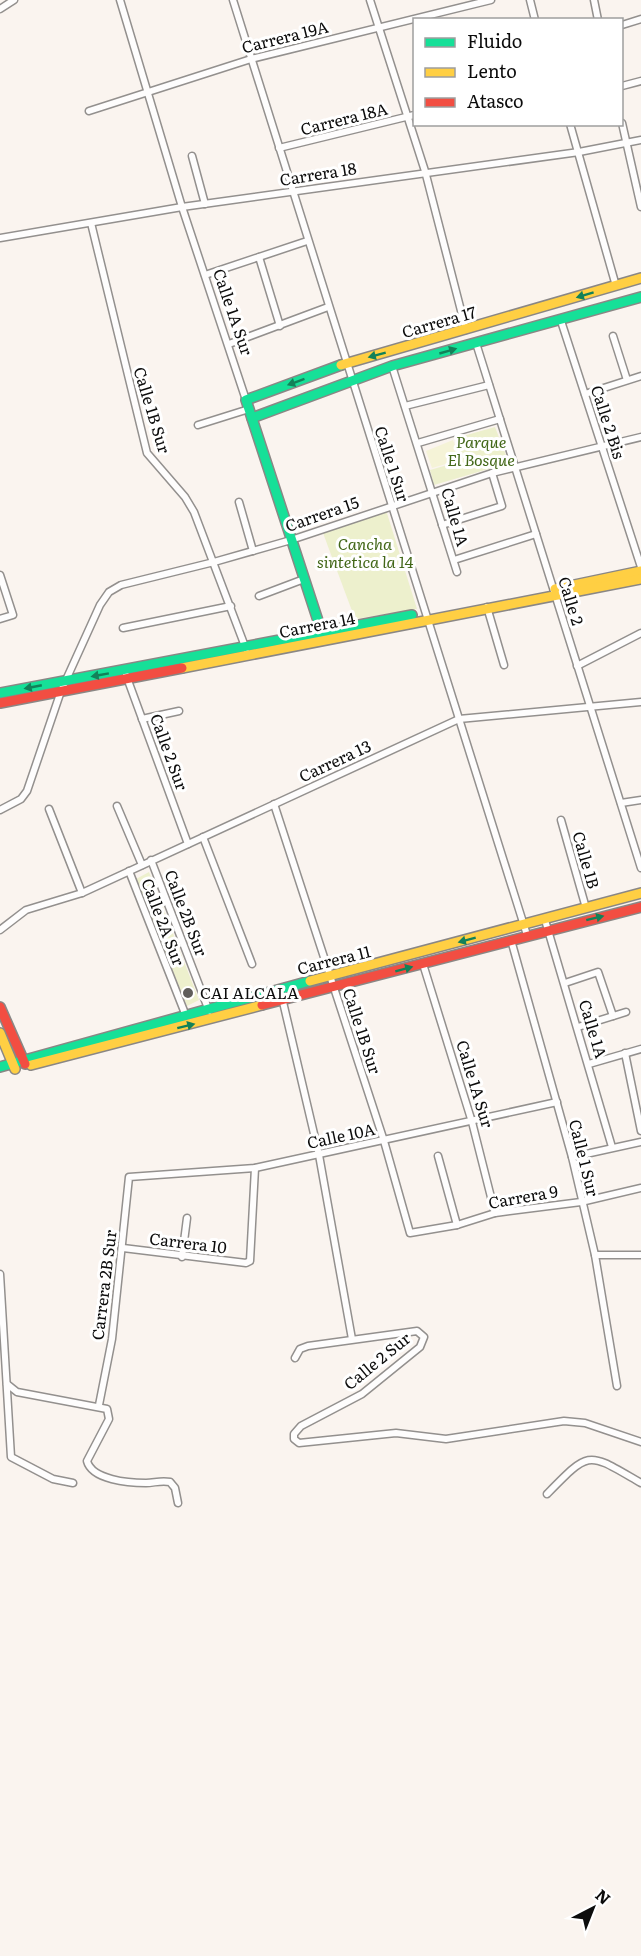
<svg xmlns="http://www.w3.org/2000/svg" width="641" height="1956" font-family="Literata,serif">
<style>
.green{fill:#edf0cd}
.pitch{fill:#f5f3d7}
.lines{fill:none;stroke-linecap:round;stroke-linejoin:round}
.street-casing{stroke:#93908e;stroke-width:9}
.fast-casing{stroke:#8a8785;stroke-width:12}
.slow-casing{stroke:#8a8785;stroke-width:12}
.jam-casing{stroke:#8a8785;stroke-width:12}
.street{stroke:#fefdfd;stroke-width:6}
.fast{stroke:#16e098;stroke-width:9}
.slow{stroke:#ffcf43;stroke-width:9}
.jam{stroke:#f24e42;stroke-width:9}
.oneway{fill:#128159}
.poi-dot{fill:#5f5d5b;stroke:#fff;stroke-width:2}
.labels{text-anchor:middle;stroke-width:6;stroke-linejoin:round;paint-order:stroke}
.street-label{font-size:16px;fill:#0c0c0c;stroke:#fff}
.park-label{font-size:16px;font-style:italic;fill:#426718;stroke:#fff}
.poi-label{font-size:16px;fill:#0c0c0c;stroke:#fff;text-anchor:start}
</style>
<rect width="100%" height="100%" fill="#faf4ef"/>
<!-- green -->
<g class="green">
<path d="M495,427L509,463L434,485L430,470L461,461L456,438Z"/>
<path d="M386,510L417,609L355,619L323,533Z"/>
<path d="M149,872L199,1000L187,1006L136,879Z"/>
</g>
<!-- pitch -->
<path class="pitch" d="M453,440L460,460L432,468L426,451Z"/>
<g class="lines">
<!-- street casing -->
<g class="street-casing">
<g id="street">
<path d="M120,0L182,207L246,400"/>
<path d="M233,0L527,935"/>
<path d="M370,0L425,171L466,330"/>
<path d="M530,0L535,20"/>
<path d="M594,0L598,20"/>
<path d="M0,9L14,0"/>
<path d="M622,25L641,19"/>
<path d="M622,86L641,81"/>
<path d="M89,111L251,59L491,0"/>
<path d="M622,123L641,207"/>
<path d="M570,124L616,286"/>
<path d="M279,148L414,115"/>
<path d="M192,156L205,204"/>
<path d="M91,223L147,453L185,497L194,512L246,649"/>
<path d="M0,238L182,207L579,152L641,140"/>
<path d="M259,257L280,326"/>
<path d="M205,275L307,241"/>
<path d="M561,321L641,567"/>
<path d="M613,336L627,380"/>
<path d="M476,343L641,868"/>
<path d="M229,344L328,307"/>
<path d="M392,366L457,572"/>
<path d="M585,394L641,376"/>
<path d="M405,406L489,385"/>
<path d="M198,425L249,409"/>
<path d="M418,443L500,419"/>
<path d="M239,502L253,551"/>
<path d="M442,525L502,506L492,473"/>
<path d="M454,560L536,534"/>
<path d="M0,575L13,615L0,619"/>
<path d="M259,596L304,579"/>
<path d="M487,607L504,665"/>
<path d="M123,628L231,606"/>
<path d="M577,666L641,633"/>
<path d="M126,675L188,844"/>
<path d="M142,719L179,711"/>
<path d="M621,803L641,800"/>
<path d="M274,804L384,1141L410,1233L457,1225L495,1213L581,1202L641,1188"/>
<path d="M117,806L142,865"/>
<path d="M49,809L82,893"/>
<path d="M0,810L21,799L27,791L61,691L100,605L109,592L121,585L214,562L291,540L492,473L641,437"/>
<path d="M561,820L586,908"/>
<path d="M203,837L252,964"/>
<path d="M151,860L209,1011"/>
<path d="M129,871L186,1016"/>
<path d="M545,920L612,1147"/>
<path d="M0,930L26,910L82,893L459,719L641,702"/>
<path d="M511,940L572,1157L595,1255L617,1386"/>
<path d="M423,964L472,1122L495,1213"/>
<path d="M565,983L598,972L613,1016"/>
<path d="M283,1002L319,1155L352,1339"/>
<path d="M578,1027L626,1012"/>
<path d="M625,1053L641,1131"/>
<path d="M589,1064L641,1049"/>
<path d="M438,1156L457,1225"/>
<path d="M572,1157L641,1142"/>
<path d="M123,1248L246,1263L250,1261L255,1168"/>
<path d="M595,1255H641"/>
<path d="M182,1257L187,1218"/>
<path d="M0,1274L11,1457L53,1479L73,1483"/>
<path d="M295,1358L300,1349L308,1346L417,1331L424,1337L420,1347L362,1394L301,1426L294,1434V1439L299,1443L396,1433L446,1439L564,1421L585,1423L641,1442"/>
<path d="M7,1384L17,1392L107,1409L109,1419L87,1461C92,1480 129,1483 146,1483C154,1483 161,1480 170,1482L175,1488L178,1503"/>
<path d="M99,1405L112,1339L129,1177L255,1168L557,1102"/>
<path d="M547,1494C591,1449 587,1452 641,1483"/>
</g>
</g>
<!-- fast casing -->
<g class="fast-casing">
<g id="fast">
<path d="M252,418L392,366L641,297"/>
<path d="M322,633L246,400L341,365"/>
<path d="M0,693L412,615"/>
<path d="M0,1067L310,981"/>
</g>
</g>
<!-- slow casing -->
<g class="slow-casing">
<g id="slow">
<path d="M341,365L641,278"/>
<path d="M555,589L641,571"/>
<path d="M182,668L641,579"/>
<path d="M310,981L641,893"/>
<path d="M0,1033L15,1069"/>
<path d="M31,1065L262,1005"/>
</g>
</g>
<!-- jam casing -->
<g class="jam-casing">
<g id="jam">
<path d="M0,703L182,668"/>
<path d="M262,1005L641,907"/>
<path d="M0,1007L25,1064"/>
</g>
</g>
<!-- street -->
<use href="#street" class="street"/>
<!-- fast -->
<use href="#fast" class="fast"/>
<!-- slow -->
<use href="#slow" class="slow"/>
<!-- jam -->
<use href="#jam" class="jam"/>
</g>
<!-- one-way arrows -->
<defs><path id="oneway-solid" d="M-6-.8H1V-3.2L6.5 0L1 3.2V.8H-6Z" transform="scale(1.5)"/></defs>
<g class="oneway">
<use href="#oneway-solid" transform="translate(585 295) rotate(163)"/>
<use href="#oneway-solid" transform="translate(448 351) rotate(-16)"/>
<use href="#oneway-solid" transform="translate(377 355) rotate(165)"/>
<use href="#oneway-solid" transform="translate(296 382) rotate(160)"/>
<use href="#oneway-solid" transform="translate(100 675) rotate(170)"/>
<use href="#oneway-solid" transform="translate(33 687) rotate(169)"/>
<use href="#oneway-solid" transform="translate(595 918) rotate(-14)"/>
<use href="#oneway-solid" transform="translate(467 940) rotate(165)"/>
<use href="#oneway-solid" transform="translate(404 969) rotate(-15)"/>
<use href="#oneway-solid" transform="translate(186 1026) rotate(-14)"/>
</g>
<!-- markers -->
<circle class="poi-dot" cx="188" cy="993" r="6"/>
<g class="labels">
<!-- street labels -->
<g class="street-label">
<text transform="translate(285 37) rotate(-14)" y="6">Carrera 19A</text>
<text transform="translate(344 119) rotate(-14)" y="6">Carrera 18A</text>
<text transform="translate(318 174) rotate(-9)" y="6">Carrera 18</text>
<text transform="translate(233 312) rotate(71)" y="6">Calle 1A Sur</text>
<text transform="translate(439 322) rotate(-16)" y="6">Carrera 17</text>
<text transform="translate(152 410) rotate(73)" y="6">Calle 1B Sur</text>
<text transform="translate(608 422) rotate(72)" y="6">Calle 2 Bis</text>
<text transform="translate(392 464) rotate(72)" y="6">Calle 1 Sur</text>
<text transform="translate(322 514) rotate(-19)" y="6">Carrera 15</text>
<text transform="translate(455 517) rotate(74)" y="6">Calle 1A</text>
<text transform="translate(571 601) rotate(73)" y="6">Calle 2</text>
<text transform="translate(317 625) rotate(-11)" y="6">Carrera 14</text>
<text transform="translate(169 752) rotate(70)" y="6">Calle 2 Sur</text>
<text transform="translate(335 761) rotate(-25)" y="6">Carrera 13</text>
<text transform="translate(586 860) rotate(74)" y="6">Calle 1B</text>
<text transform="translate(186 913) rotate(69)" y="6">Calle 2B Sur</text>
<text transform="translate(163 922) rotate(69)" y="6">Calle 2A Sur</text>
<text transform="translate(334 960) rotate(-14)" y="6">Carrera 11</text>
<text transform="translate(593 1029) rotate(73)" y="6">Calle 1A</text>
<text transform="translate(362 1031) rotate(72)" y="6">Calle 1B Sur</text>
<text transform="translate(475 1084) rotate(73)" y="6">Calle 1A Sur</text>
<text transform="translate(341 1136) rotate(-12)" y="6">Calle 10A</text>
<text transform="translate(584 1158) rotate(76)" y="6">Calle 1 Sur</text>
<text transform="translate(523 1197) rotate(-10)" y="6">Carrera 9</text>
<text transform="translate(188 1243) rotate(7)" y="6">Carrera 10</text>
<text transform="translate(104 1285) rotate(-83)" y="6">Carrera 2B Sur</text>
<text transform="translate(377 1361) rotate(-39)" y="6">Calle 2 Sur</text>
</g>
<!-- park labels -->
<g class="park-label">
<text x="481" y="448">Parque<tspan x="481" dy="18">El Bosque</tspan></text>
<text x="365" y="550">Cancha<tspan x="365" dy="18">sintetica la 14</tspan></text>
</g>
<!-- poi labels -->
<g class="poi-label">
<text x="200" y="999">CAI ALCALA</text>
</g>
</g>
<!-- legend -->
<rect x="413" y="18" width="210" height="108" fill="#ffffff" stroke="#9e9e9e" stroke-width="1.5"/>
<rect x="425" y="38" width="30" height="9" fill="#16e098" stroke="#9e9e9e" stroke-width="1.5"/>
<text x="467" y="48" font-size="18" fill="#0c0c0c">Fluido</text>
<rect x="425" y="68" width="30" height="9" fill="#ffcf43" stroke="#9e9e9e" stroke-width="1.5"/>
<text x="467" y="78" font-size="18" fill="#0c0c0c">Lento</text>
<rect x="425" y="98" width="30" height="9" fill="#f24e42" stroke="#9e9e9e" stroke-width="1.5"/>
<text x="467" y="108" font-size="18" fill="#0c0c0c">Atasco</text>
<!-- north arrow -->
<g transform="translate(593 1908) rotate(42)" stroke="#ffffff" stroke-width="4.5" paint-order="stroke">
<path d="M0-4.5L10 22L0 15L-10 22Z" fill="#0c0c0c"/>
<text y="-9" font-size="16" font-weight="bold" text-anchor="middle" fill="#0c0c0c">N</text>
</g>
</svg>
